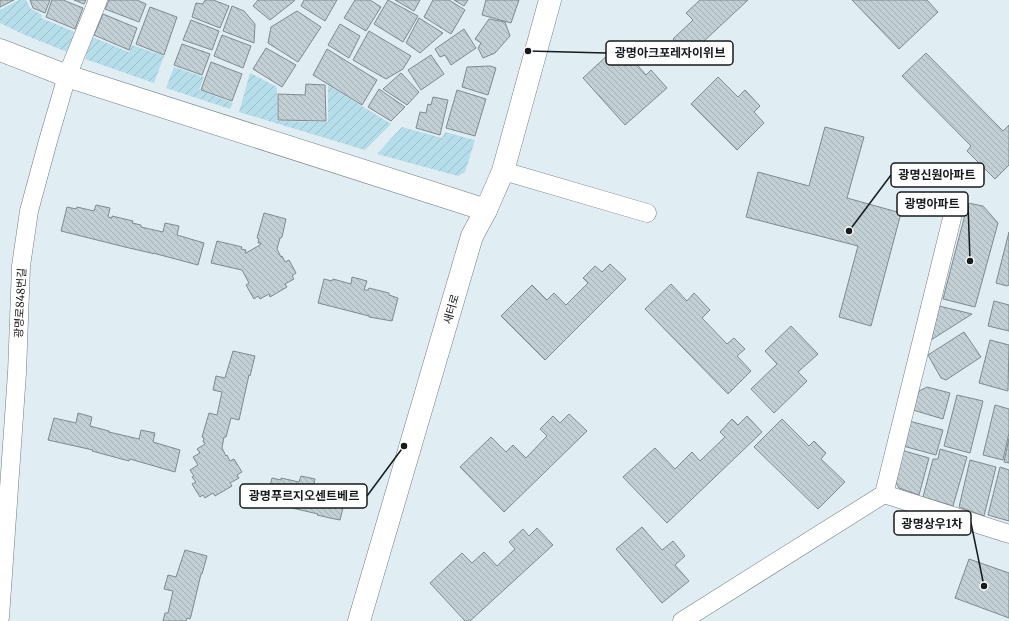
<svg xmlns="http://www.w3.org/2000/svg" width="1009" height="621" font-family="Merriweather,'Noto Sans KR',serif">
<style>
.garden{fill:url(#garden-furrows)}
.building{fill:url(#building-back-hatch);stroke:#7e8a8f}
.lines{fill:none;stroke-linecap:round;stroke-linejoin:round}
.street-casing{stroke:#727e82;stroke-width:19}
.secondary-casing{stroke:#727e82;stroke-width:23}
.street{stroke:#fff;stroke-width:18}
.secondary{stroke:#fff;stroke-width:22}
.labels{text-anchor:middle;stroke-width:4;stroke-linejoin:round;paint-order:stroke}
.street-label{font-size:11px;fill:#161b1d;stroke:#fff}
.leader{fill:none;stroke:#161b1d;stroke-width:1.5}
.callout-dot{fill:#161b1d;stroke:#fff;stroke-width:1.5}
.callout{fill:#fff;stroke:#161b1d;stroke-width:1.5}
.callout-label{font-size:12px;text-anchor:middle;font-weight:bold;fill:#161b1d}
</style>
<defs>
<pattern id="garden-furrows" width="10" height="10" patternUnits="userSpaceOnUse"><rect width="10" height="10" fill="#b6ddea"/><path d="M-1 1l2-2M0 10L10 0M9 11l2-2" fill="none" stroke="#9cbdc8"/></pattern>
<pattern id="building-back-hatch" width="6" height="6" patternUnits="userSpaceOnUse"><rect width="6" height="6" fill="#c2cfd4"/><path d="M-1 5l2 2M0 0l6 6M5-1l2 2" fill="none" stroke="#a6b1b6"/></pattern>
</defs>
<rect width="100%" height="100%" fill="#e0edf2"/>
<!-- garden -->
<g class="garden">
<path d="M19,0H26L30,8L42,15L41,18L75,32L67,52L25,35L0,23V10Z"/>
<path d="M92,37L129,52L132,45L164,56L154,83L85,59Z"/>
<path d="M174,67L204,77L199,90L233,103L230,109L166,88Z"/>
<path d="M250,73L277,87V121L328,122V85L391,124L365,150L239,112Z"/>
<path d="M402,127L442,138L445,132L475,140L465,172L458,176L377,154Z"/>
</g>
<!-- building -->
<g class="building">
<path d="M0,0H14L0,7Z"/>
<path d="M30,0H50L45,13L33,8Z"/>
<path d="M52,0H63L83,8L75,29L46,17Z"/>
<path d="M74,0H86L84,4Z"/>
<path d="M109,0H137L146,4L139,22L105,9Z"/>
<path d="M205,0H213L229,6L220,28L192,17L196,3L203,4Z"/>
<path d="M258,0H295L293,2L270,20L253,6Z"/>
<path d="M304,0H337L325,21L301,6Z"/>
<path d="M355,0H370L381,7L366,31L344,18Z"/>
<path d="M388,0L418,16L403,42L374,24Z"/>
<path d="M395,0H420L414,11Z"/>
<path d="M433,0H449L465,10L451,34L424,17Z"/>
<path d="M454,0H468L464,6Z"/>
<path d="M486,0H519L511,23L482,15Z"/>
<path d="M700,0H748L688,56L673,39L693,20L686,13Z"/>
<path d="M852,0H927L938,12L899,49Z"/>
<path d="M232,6L244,11L255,24L254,43L223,31Z"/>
<path d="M150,7L177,17L164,55L136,44Z"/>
<path d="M297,11L321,27L298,62L268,43L271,27Z"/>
<path d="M103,14L137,28L129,50L94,35Z"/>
<path d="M419,18L443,33L420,53L406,43Z"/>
<path d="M489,19L505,22L510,36L495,53L483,58L478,48L481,43L475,39Z"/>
<path d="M191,20L219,31L212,50L183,40Z"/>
<path d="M340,24L360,36L349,58L328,45Z"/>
<path d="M464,29L476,48L451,65L445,55L440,57L435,49Z"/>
<path d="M369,31L411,56L403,69L386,79L353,60Z"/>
<path d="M222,35L251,46L243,68L214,56Z"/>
<path d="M182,44L210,54L202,75L174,65Z"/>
<path d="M266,48L296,65L282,87L253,69Z"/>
<path d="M327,49L377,80L362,105L313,75Z"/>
<path d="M612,51L626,66L633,60L646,75L651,70L667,88L625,125L583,78Z"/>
<path d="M926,53L1003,131L1009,125V165L995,179L967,151L971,146L902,76Z"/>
<path d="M431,55L444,74L421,90L408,70Z"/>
<path d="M211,62L242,74L232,101L201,90Z"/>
<path d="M490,66L496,68L488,95L462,87L467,67Z"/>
<path d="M401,73L419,92L407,105L383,89Z"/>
<path d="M718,77L738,97L745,90L760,106L754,112L764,123L737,150L691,104Z"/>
<path d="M306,84L325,85L326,121L278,120V94L305,95Z"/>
<path d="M379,89L405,107L391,121L368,107Z"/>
<path d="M457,90L486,99L475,136L446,128Z"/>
<path d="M433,97L448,100L440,135L416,128L420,112L426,113L428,104L431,105Z"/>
<path d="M825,127L864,137L847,198L901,213L871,326L839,317L858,246L746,217L758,172L809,186Z"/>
<path d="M968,203L983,206L998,223L975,307L943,299Z"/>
<path d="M96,205L110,208L108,217L112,218V216L133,221L132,223L141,225V227L163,232L165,223L179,226L177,235L204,243L198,265L153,253V254L151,253L125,247L61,231L67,207L76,209L77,207L94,211Z"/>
<path d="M264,213L286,219L282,237L281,238H280L277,249L281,257L282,256L285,262L289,260L296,273L292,276L294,279L285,284L287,287L270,297L269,294L260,299L258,296L254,299L246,285L249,283L242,270L211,263L217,241L242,247L241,249L246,250L245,253H246L260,245L261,243H258L259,239L257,238Z"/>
<path d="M1009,232V285L1007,286L996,283Z"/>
<path d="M610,264L626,279L545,360L501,316L532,285L547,300L554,293L566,305L588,283L583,278L595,266L602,272Z"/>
<path d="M352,277L367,281L364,290H368L369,288L389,293V295L398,298L392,321L369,317V316L318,303L324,279L332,281L333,279L351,284Z"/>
<path d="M671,284L687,301L694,293L710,310L702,318L727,344L734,338L745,349L737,356L751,371L728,394L645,309Z"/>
<path d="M994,301L1009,305V331L988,326Z"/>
<path d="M939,306L972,314L931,340Z"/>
<path d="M791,326L818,354L798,372L807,381L774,413L751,389L777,364L765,351Z"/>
<path d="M964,332L981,357L946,380L941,378L928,355Z"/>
<path d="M990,340L1009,345L1008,391L979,383Z"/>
<path d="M233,351L255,356L250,376L249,375L239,420L231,418L226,437H224L222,448L226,456L227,455L230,461L234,459L242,472L237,475L239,478L230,483L232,486L215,496L213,493L205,498L203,495L200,497L192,484L196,482L192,477L194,476L190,470L198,465L193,457L200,453L197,449L205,444V443L203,442L204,438L202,437L209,413L217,415L222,392L213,390L216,376L225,378Z"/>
<path d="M927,387L950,393L943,419L913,410L919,391Z"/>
<path d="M957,395L983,401L970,453L944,446Z"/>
<path d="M995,405L1009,409V433L1003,460L983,455Z"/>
<path d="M78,413L92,417L90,426L109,431V432L139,439L141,430L155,433L153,442L180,450L175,472L130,459L129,461L92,451L93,450L48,440L54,418L76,423Z"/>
<path d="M569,414L587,431L504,512L460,467L491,437L506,452L513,445L526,458L547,436L540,429L553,416L560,423Z"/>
<path d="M747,416L762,432L667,523L623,477L655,448L675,469L692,452L700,461L725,437L720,432L732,419L738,425Z"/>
<path d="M782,419L809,446L814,441L826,453L821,459L845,482L818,509L754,447Z"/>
<path d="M909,421L943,430L936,455L903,446Z"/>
<path d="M1009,438V463L1004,462Z"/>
<path d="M940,449L967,457L953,506L923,497L933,459H938Z"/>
<path d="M901,450L929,458L919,495L899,488L893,478Z"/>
<path d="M970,460L996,467L984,516L959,507Z"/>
<path d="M1000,467L1009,470V521L988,515Z"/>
<path d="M301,476L315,479L313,488L316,489L317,487L338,492L337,495L346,496L340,520L330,518L317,515L318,514L266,502L272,478L281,480V478L299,482Z"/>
<path d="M642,527L662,550L673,541L685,556L675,565L689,581L662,603L616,549Z"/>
<path d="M537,528L553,545L470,621H465L430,583L462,553L472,563L484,552L497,566L515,549L509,542L523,529L529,536Z"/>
<path d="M185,550L207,556L202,574H201L191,616L190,619L187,618L186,621H163L165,613H168L173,591L164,589L168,575L176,577Z"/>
<path d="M969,559L1009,573V618L955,598Z"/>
</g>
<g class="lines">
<!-- street casing -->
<g class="street-casing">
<g id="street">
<path d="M503,171L647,213"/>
<path d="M884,494L952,218"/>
<path d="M0,617L17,373L21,266L29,211L48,141L67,76L98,0"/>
<path d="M682,621L884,494L1009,534"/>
</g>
</g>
<!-- secondary casing -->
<g class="secondary-casing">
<g id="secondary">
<path d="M0,50L67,76L486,210"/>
<path d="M359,621L472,236L486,210L503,171L550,0"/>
</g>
</g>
<!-- street -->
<use href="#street" class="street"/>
<!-- secondary -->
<use href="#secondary" class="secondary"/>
</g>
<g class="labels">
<!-- street labels -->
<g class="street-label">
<text transform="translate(20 303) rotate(-87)" y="4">광명로848번길</text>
<text transform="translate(451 309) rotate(-74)" y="4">새터로</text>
</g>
</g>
<!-- callouts -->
<path class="leader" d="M528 51L606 53M849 231L891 175M970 261L968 204M404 446L367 496M984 586L971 523"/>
<g class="callout-dot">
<circle cx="528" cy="51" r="4"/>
<circle cx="849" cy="231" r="4"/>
<circle cx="970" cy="261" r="4"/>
<circle cx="404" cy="446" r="4"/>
<circle cx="984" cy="586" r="4"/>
</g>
<g class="callout">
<rect x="606" y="41" width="127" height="24" rx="4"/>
<rect x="891" y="163" width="93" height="24" rx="4"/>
<rect x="897" y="192" width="71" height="24" rx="4"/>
<rect x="240" y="484" width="127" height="24" rx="4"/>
<rect x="894" y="511" width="77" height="24" rx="4"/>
</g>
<g class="callout-label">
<text x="670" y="57">광명아크포레자이위브</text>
<text x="937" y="179">광명신원아파트</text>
<text x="932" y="208">광명아파트</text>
<text x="304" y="500">광명푸르지오센트베르</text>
<text x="932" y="528">광명상우1차</text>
</g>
</svg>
